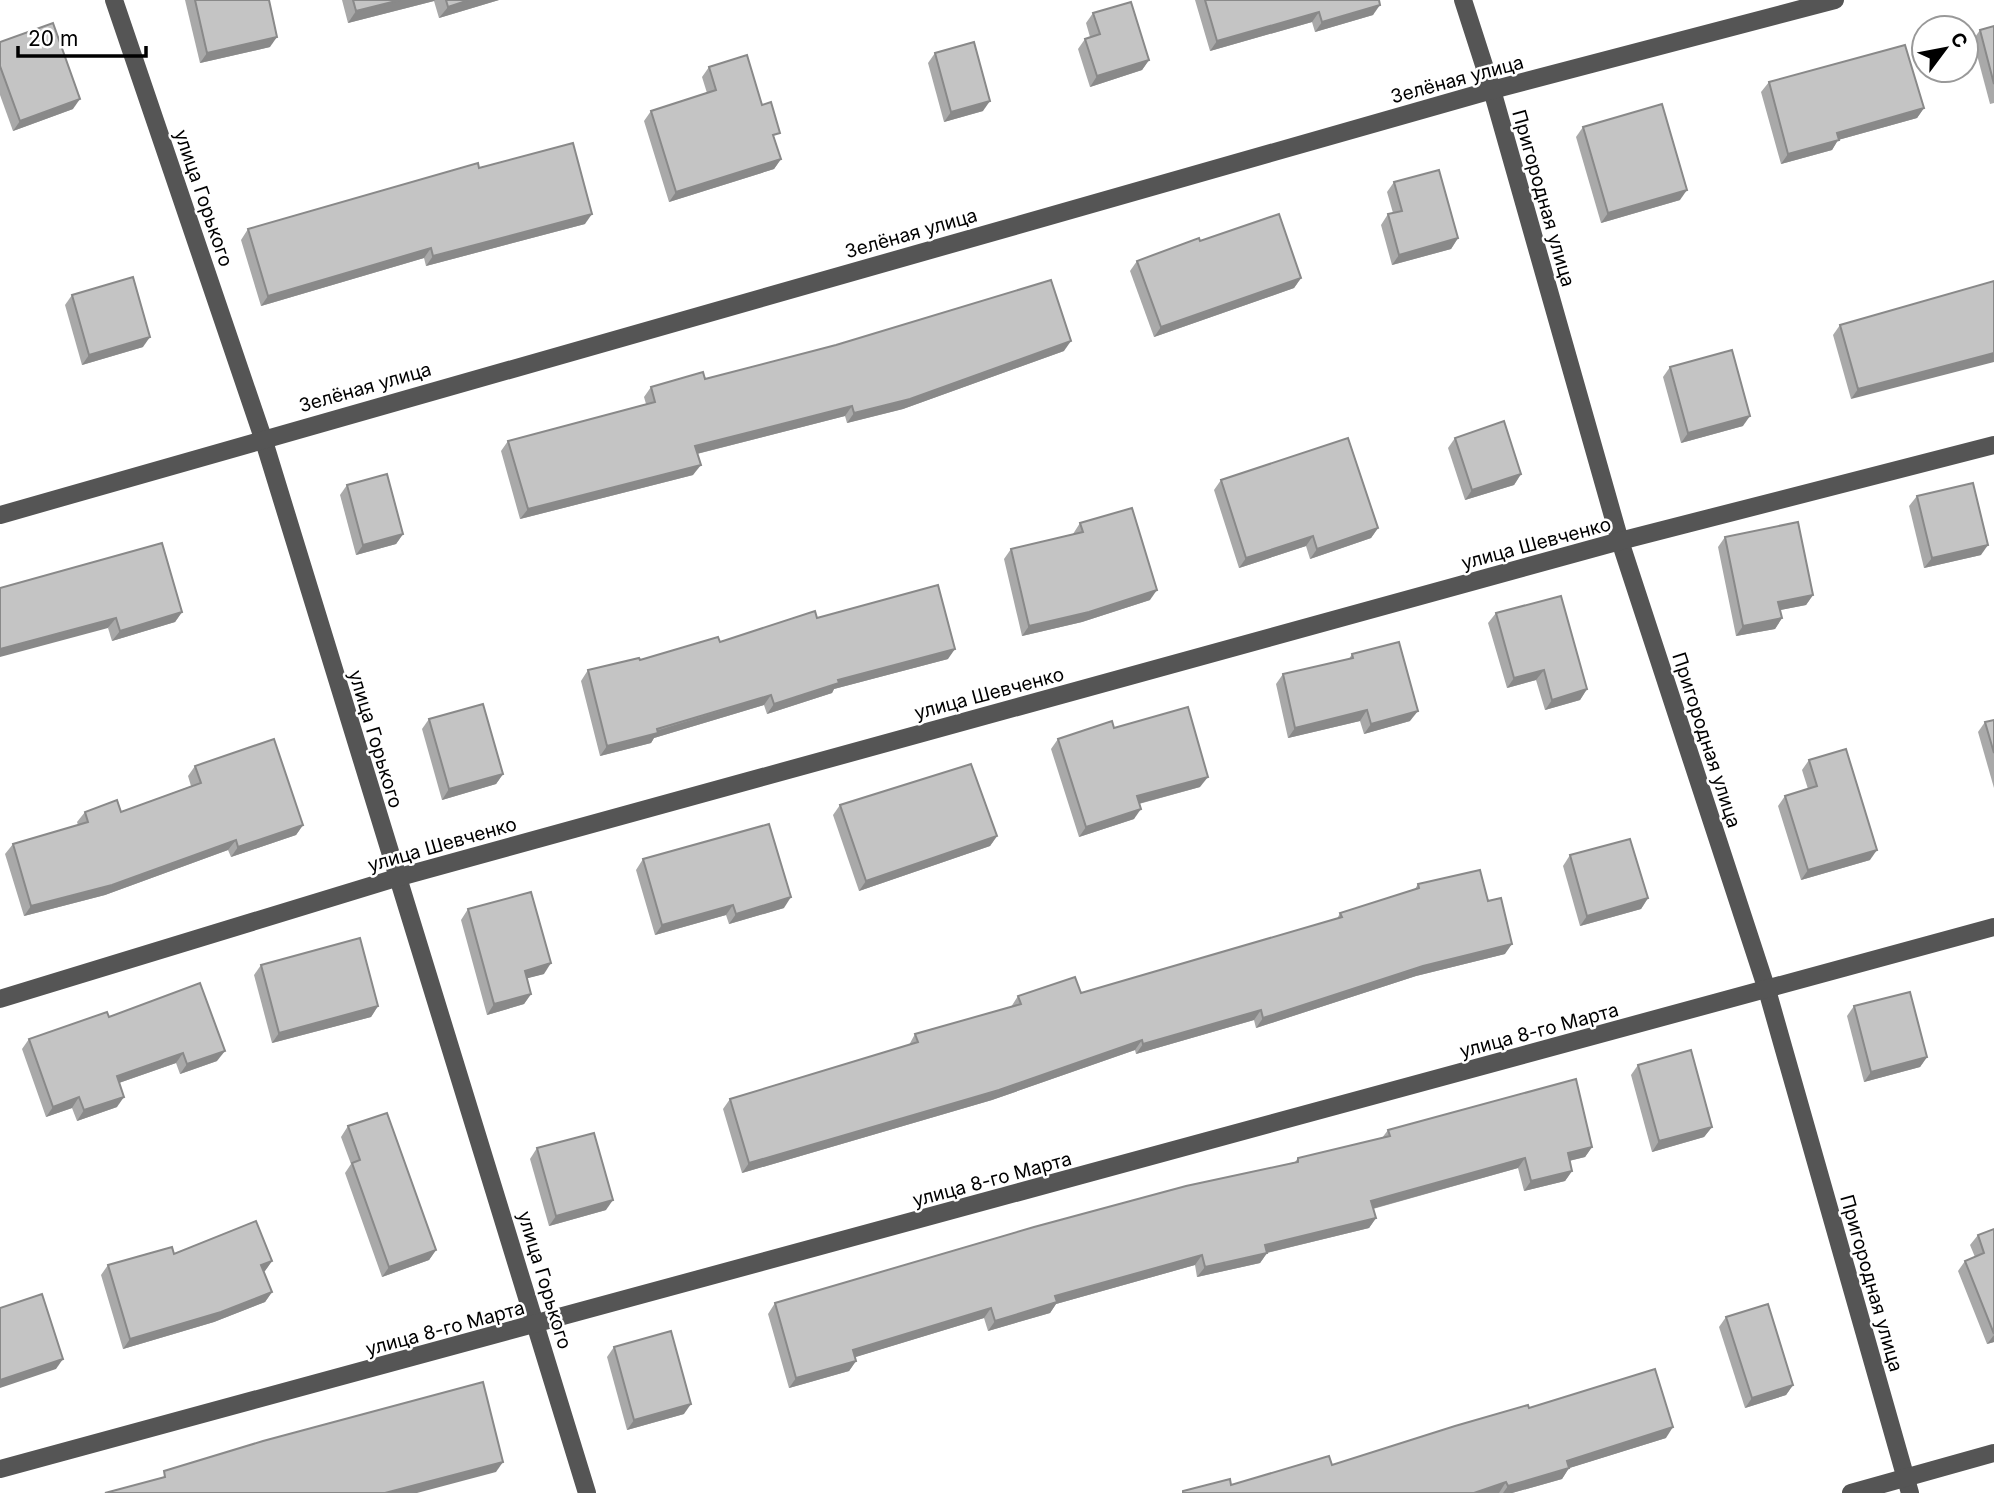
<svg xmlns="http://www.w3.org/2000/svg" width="1994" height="1493" font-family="Inter,sans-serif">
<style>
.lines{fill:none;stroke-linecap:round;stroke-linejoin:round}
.minor{stroke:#555;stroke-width:18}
.wall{fill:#a9a9a9}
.shaded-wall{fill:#898989}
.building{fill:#c4c4c4;stroke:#898989;stroke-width:2}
.labels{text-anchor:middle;stroke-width:5;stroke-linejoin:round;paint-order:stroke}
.street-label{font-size:19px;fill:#000;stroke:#fff}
</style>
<rect width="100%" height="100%" fill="#fff"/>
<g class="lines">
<!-- minor -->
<g class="minor">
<path d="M114,0L263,438L587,1493"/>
<path d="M1463,0L1492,90L1620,541L1767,990L1910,1493"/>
<path d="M0,515L1492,90L1835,0"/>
<path d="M0,999L396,878L1620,541L1994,445"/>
<path d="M0,1469L1994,927"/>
<path d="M1851,1493L1994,1453"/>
</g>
</g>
<!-- wall -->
<g class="wall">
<path d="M185,0H269L270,47L200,63Z"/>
<path d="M342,0H499L439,18L434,1L348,23Z"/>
<path d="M1195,0H1379L1373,15L1315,32L1312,22L1210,51Z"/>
<path d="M1093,13L1149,60L1142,70L1090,87L1078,49L1085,39L1090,37L1086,23Z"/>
<path d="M1994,26V103L1990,104L1973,40L1980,30Z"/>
<path d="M0,42L73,109L13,131L0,95Z"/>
<path d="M935,53L983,111L944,122L928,63Z"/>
<path d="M709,67L762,105L781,159L774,169L669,202L644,121L651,111L707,93L702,77Z"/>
<path d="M1769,82L1924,108L1917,118L1838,140L1832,150L1781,164L1761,92Z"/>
<path d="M1583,127L1680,200L1601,223L1576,137Z"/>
<path d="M479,168L585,224L426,266L424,258L261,306L241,240L248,229Z"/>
<path d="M1394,182L1458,238L1451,249L1392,265L1381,225L1388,214L1393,213L1387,192Z"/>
<path d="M1200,241L1301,278L1294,288L1154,337L1130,271L1137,261Z"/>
<path d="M1994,281L1851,399L1833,335L1840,325Z"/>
<path d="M72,295L143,347L82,365L65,305Z"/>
<path d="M1064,351L903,409L847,423L845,416L697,454L693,475L520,519L501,451L508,441L646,404L644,397L651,387L705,379Z"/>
<path d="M1670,367L1743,426L1681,443L1663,377Z"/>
<path d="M1455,438L1521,474L1514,485L1465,500L1448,448Z"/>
<path d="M1221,480L1378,528L1371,538L1310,559L1306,546L1239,568L1214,490Z"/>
<path d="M347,485L403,534L396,544L356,555L340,495Z"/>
<path d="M1917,496L1981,555L1924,568L1909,506Z"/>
<path d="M1080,523L1150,600L1082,622L1022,636L1004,559L1011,549L1073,534Z"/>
<path d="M1725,537L1813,595L1806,605L1780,610L1782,618L1775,629L1736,636L1718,547Z"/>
<path d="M162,543L182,612L175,622L112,641L108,628Z"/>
<path d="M1496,613L1587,689L1580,700L1545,710L1536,680L1507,688L1488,623Z"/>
<path d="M817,618L948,659L834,689L832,693L767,714L764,705L654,738L651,743L600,756L581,681L588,670L640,660L720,642Z"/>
<path d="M1352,654L1410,721L1364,734L1360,721L1288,738L1276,684L1283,674L1349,659Z"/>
<path d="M429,719L503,774L496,784L442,800L422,729Z"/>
<path d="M1994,720V788L1978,732L1985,722Z"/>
<path d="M1114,728L1200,787L1139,804L1134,819L1079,837L1051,749L1058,739Z"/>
<path d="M1809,760L1870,860L1801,880L1778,806L1785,796L1808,789L1802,770Z"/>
<path d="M195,766L303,825L296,835L231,857L228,850L105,895L24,916L5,854L13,844L78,825L77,822L85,812H121L191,786L188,776Z"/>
<path d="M840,805L997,836L990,846L859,891L833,815Z"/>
<path d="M1570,855L1648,898L1641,909L1580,926L1563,866Z"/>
<path d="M643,859L784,908L729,924L726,915L655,935L636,870Z"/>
<path d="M1418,884L1488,901L1505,954L1416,976L1256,1028L1254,1020L1136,1054L1135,1050L992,1100L742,1173L723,1109L730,1099L909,1045L915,1034L1011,1007L1018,996L1081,993L1337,919L1340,913L1415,889Z"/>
<path d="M468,909L544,974L527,978L531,994L524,1004L487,1015L461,920Z"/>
<path d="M261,965L378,1006L371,1017L272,1043L254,975Z"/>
<path d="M1854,1006L1927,1057L1920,1067L1864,1082L1847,1016Z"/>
<path d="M109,1017L217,1061L180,1074L176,1063L119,1083L117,1107L77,1121L72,1108L46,1117L22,1049L29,1039Z"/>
<path d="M1638,1065L1712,1127L1704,1137L1652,1152L1631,1075Z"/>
<path d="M348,1126L436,1250L429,1260L382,1277L345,1173L351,1164L341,1137Z"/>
<path d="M1388,1130L1592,1147L1585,1157L1569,1161L1572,1171L1565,1181L1524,1191L1518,1168L1373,1209L1376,1218L1369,1228L1267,1253L1260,1263L1197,1277L1195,1265L1056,1304L1050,1313L988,1331L984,1318L855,1357L856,1361L849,1371L789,1388L768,1314L775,1303L1295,1162L1298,1158L1382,1138Z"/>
<path d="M537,1148L606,1210L549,1226L530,1159Z"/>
<path d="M1994,1229V1342L1987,1344L1958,1271L1965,1261L1975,1257L1970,1245L1978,1235Z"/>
<path d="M174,1254L272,1261L264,1272L272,1292L265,1302L214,1322L123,1349L101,1275L108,1265Z"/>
<path d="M1726,1317L1793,1385L1786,1395L1745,1408L1719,1327Z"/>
<path d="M614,1347L684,1414L627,1430L607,1357Z"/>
<path d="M1529,1408L1666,1438L1569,1468L1562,1479L1512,1493H1182L1183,1491L1231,1485L1332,1465Z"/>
</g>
<!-- shaded-wall -->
<g class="shaded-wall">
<path d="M400,0H435L434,1L348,23L356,11Z"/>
<path d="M469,0H499L439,18L448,7Z"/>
<path d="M1380,5L1373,15L1315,32L1322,22Z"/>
<path d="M1319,12L1312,22L1210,51L1217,41Z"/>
<path d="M277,37L270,47L200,63L207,53Z"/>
<path d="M1149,60L1142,70L1090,87L1097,76Z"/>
<path d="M80,99L73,109L13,131L20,121Z"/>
<path d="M990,101L983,111L944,122L951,112Z"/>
<path d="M1924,108L1917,118L1838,140L1832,150L1781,164L1788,154L1837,133Z"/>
<path d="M781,159L774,169L669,202L676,192Z"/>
<path d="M1687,190L1680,200L1601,223L1608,213Z"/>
<path d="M592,214L585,224L426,266L433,256Z"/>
<path d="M1458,238L1451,249L1392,265L1399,255Z"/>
<path d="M431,248L424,258L261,306L268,296Z"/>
<path d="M1301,278L1294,288L1154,337L1161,327Z"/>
<path d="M150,337L143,347L82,365L89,355Z"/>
<path d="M1071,341L1064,351L903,409L847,423L854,413Z"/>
<path d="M1994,353V362L1851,399L1858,389Z"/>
<path d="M852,406L845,416L688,456L695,446Z"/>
<path d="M1750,416L1743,426L1681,443L1688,433Z"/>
<path d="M701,465L693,475L520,519L528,509Z"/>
<path d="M1521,474L1514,485L1465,500L1472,490Z"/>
<path d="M1378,528L1371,538L1310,559L1317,549Z"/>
<path d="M403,534L396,544L356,555L363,545Z"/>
<path d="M1313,536L1306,546L1239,568L1246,558Z"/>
<path d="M1988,545L1981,555L1924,568L1932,558Z"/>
<path d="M1157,590L1150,600L1082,622L1022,636L1029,626Z"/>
<path d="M1813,595L1806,605L1771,612L1778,602Z"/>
<path d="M182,612L175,622L112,641L120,631Z"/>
<path d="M116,618L108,628L0,657V649Z"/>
<path d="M1782,618L1775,629L1736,636L1743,626Z"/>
<path d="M955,649L948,659L834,689L832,693L767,714L774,704L838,680Z"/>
<path d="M1544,670L1536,680L1507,688L1514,678Z"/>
<path d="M1587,689L1580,700L1545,710L1552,700Z"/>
<path d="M771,695L764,705L654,738L651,743L600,756L607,746Z"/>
<path d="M1367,710L1360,721L1288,738L1295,728Z"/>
<path d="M1418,711L1410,721L1364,734L1371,724Z"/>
<path d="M503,774L496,784L442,800L449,789Z"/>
<path d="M1208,777L1200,787L1130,806L1137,796Z"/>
<path d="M1141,809L1134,819L1079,837L1086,827Z"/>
<path d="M303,825L296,835L231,857L238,847Z"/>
<path d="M997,836L990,846L859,891L866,881Z"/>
<path d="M236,840L228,850L105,895L24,916L31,906Z"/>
<path d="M1877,850L1870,860L1801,880L1808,870Z"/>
<path d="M791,897L784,908L729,924L736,914Z"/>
<path d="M1648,898L1641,909L1580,926L1587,916Z"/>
<path d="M733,905L726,915L655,935L662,925Z"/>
<path d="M1512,944L1505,954L1416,976L1256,1028L1263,1018L1423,966Z"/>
<path d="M551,963L544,974L517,981L525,971Z"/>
<path d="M531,994L524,1004L487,1015L494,1004Z"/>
<path d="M378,1006L371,1017L272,1043L279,1033Z"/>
<path d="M1261,1010L1254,1020L1136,1054L1143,1044Z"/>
<path d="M1142,1040L1135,1050L992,1100L742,1173L749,1163Z"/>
<path d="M225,1051L217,1061L180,1074L187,1064Z"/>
<path d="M183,1053L176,1063L110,1086L117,1076Z"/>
<path d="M1927,1057L1920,1067L1864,1082L1871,1072Z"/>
<path d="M79,1097L72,1108L46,1117L53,1107Z"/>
<path d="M124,1097L117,1107L77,1121L84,1110Z"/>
<path d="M1712,1127L1704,1137L1652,1152L1659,1141Z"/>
<path d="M1592,1147L1585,1157L1560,1163L1568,1153Z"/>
<path d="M1525,1158L1518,1168L1364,1211L1371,1201Z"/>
<path d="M1572,1171L1565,1181L1524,1191L1531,1181Z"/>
<path d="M613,1200L606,1210L549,1226L556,1216Z"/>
<path d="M1376,1218L1369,1228L1258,1255L1265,1245Z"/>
<path d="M436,1250L429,1260L382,1277L389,1267Z"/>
<path d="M1267,1253L1260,1263L1197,1277L1205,1267Z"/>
<path d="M1202,1255L1195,1265L1056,1304L1050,1313L988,1331L995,1321L1055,1296Z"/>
<path d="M272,1261L265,1271L254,1275L261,1265Z"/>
<path d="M272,1292L265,1302L214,1322L123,1349L130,1339Z"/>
<path d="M991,1308L984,1318L846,1360L853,1350Z"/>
<path d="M1994,1335V1342L1987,1344Z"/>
<path d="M63,1359L56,1369L0,1388V1380Z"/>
<path d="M856,1361L849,1371L789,1388L796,1378Z"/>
<path d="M1793,1385L1786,1395L1745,1408L1752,1398Z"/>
<path d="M691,1404L684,1414L627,1430L634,1420Z"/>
<path d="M1673,1427L1666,1438L1560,1471L1567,1461Z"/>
<path d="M503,1462L496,1472L417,1493H385Z"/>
<path d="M1569,1468L1562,1479L1512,1493H1503L1508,1486Z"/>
<path d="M1506,1482L1499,1493H1474Z"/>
</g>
<!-- building -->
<g class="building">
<path d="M195,0H269L277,37L207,53Z"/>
<path d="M353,0H400L356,11Z"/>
<path d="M446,0H469L448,7Z"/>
<path d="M1205,0H1379L1380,5L1322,22L1319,12L1217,41Z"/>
<path d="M1131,2L1149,60L1097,76L1085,39L1100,34L1093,13Z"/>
<path d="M53,23L80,99L20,121L0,66V42Z"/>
<path d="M1994,26V84L1980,30Z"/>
<path d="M974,42L990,101L951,112L935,53Z"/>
<path d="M1905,45L1924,108L1837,133L1839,140L1788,154L1769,82Z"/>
<path d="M747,55L762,105L771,102L780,133L773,135L781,159L676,192L651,111L716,90L709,67Z"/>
<path d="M1662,104L1687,190L1608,213L1583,127Z"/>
<path d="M573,143L592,214L433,256L431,248L268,296L248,229L478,163L479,168Z"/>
<path d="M1439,170L1458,238L1399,255L1388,214L1402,211L1394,182Z"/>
<path d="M1279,214L1301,278L1161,327L1137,261L1199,238L1200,241Z"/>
<path d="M133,277L150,337L89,355L72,295Z"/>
<path d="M1051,280L1071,341L910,399L854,413L852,406L695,446L701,465L528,509L508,441L655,402L651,387L703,372L705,379L836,345Z"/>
<path d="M1994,281V353L1858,389L1840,325Z"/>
<path d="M1732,350L1750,416L1688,433L1670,367Z"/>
<path d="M1504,421L1521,474L1472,490L1455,438Z"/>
<path d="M1348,438L1378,528L1317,549L1313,536L1246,558L1221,480Z"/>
<path d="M387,474L403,534L363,545L347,485Z"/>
<path d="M1973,483L1988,545L1932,558L1917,496Z"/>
<path d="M1132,508L1157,590L1089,612L1029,626L1011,549L1083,532L1080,523Z"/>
<path d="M1798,522L1813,595L1778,602L1782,618L1743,626L1725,537Z"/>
<path d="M162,543L182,612L120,631L116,618L0,649V588Z"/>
<path d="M938,585L955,649L838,680L839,683L774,704L771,695L657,729L658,733L607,746L588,670L639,658L640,660L718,637L720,642L815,611L817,618Z"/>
<path d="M1561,596L1587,689L1552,700L1544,670L1514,678L1496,613Z"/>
<path d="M1399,642L1418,711L1371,724L1367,710L1295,728L1283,674L1353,658L1352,654Z"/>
<path d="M483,704L503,774L449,789L429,719Z"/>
<path d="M1188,707L1208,777L1137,796L1141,809L1086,827L1058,739L1112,721L1114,728Z"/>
<path d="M1994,720V753L1985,722Z"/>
<path d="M274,739L303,825L238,847L236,840L112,885L31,906L13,844L88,822L85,812L117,800L121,812L201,783L195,766Z"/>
<path d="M1846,749L1877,850L1808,870L1785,796L1817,786L1809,760Z"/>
<path d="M971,764L997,836L866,881L840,805Z"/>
<path d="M769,824L791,897L736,914L733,905L662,925L643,859Z"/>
<path d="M1630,839L1648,898L1587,916L1570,855Z"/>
<path d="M1480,870L1488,901L1501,898L1512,944L1423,966L1263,1018L1261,1010L1143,1044L1142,1040L999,1090L749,1163L730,1099L918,1042L915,1034L1021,1004L1018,996L1075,977L1081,993L1342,917L1340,913L1419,888L1418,884Z"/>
<path d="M531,892L551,963L525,971L531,994L494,1004L468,909Z"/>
<path d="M360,938L378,1006L279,1033L261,965Z"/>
<path d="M200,983L225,1051L187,1064L183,1053L117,1076L124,1097L84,1110L79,1097L53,1107L29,1039L107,1012L109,1017Z"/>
<path d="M1910,992L1927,1057L1871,1072L1854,1006Z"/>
<path d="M1691,1050L1712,1127L1659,1141L1638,1065Z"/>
<path d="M1576,1079L1592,1147L1568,1153L1572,1171L1531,1181L1525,1158L1371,1201L1376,1218L1265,1245L1267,1253L1205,1267L1202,1255L1055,1296L1057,1302L995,1321L991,1308L853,1350L856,1361L796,1378L775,1303L1034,1227L1186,1186L1298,1162V1158L1390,1136L1388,1130Z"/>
<path d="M387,1113L436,1250L389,1267L352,1163L360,1160L348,1126Z"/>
<path d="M594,1133L613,1200L556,1216L537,1148Z"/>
<path d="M256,1221L272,1261L261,1265L272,1292L221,1312L130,1339L108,1265L172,1247L174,1254Z"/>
<path d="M1994,1229V1334L1965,1261L1984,1253L1978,1235Z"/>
<path d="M42,1294L63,1359L0,1380V1308Z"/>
<path d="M1768,1304L1793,1385L1752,1398L1726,1317Z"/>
<path d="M671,1331L691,1404L634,1420L614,1347Z"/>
<path d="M1655,1369L1673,1427L1567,1461L1569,1468L1508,1486L1506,1482L1474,1493H1183V1491L1230,1479L1231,1485L1329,1456L1332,1465L1455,1426L1528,1405L1529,1408Z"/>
<path d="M483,1382L503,1462L385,1493H105L165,1477L164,1471L263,1441Z"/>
</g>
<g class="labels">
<!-- street labels -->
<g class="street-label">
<text transform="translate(1457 79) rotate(-15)" y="7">Зелёная улица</text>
<text transform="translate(204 198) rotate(71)" y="7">улица Горького</text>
<text transform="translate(1544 198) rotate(74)" y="7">Пригородная улица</text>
<text transform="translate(911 233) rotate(-16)" y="7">Зелёная улица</text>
<text transform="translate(365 387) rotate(-16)" y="7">Зелёная улица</text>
<text transform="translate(1536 543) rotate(-15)" y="7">улица Шевченко</text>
<text transform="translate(989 693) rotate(-15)" y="7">улица Шевченко</text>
<text transform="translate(376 739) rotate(73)" y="7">улица Горького</text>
<text transform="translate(1707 740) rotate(72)" y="7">Пригородная улица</text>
<text transform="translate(442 844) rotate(-16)" y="7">улица Шевченко</text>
<text transform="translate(1539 1030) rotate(-15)" y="7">улица 8-го Марта</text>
<text transform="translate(992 1179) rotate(-15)" y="7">улица 8-го Марта</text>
<text transform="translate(545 1280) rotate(73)" y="7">улица Горького</text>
<text transform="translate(1872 1283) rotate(74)" y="7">Пригородная улица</text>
<text transform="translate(445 1328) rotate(-15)" y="7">улица 8-го Марта</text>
</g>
</g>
<!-- north arrow -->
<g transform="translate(1945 49) rotate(58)"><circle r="33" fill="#ffffff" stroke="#999999" stroke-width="2"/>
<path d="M0-5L12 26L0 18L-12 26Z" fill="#000000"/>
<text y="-10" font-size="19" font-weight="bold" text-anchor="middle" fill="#000000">С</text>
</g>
<!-- scale -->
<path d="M18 46v10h128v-10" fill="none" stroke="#000000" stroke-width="3.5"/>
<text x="28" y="46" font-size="21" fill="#000000" stroke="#ffffff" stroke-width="5" paint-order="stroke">20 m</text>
</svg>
